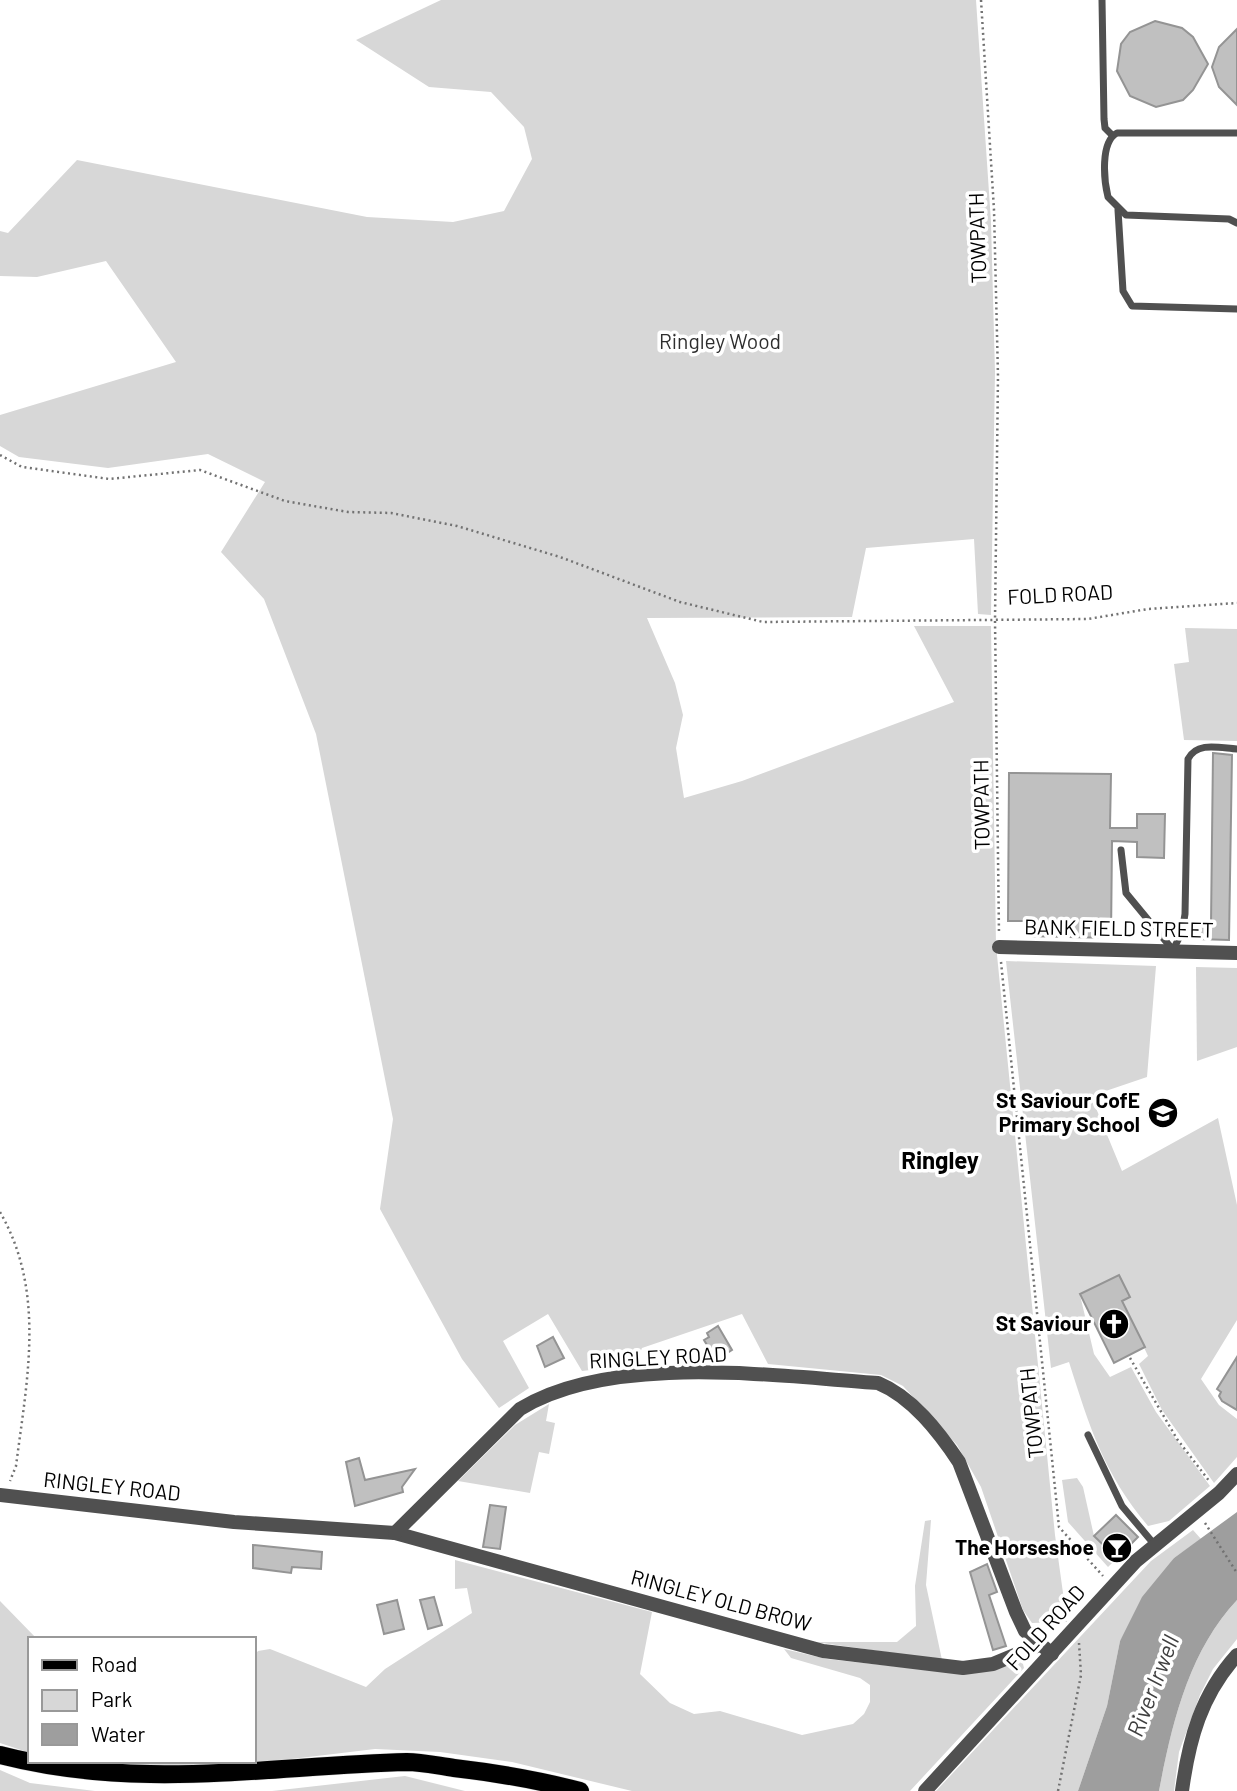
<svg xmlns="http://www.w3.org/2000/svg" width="1237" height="1791" font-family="Barlow,sans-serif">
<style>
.green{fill:#d7d7d7}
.water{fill:#9e9e9e}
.building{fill:#c0c0c0;stroke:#949494;stroke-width:2}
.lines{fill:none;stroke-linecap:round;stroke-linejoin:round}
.primary-casing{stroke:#dbdbdb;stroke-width:19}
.path{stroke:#727272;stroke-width:2.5;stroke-dasharray:2 3.5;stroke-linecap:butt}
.service{stroke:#505050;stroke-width:7}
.minor{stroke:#505050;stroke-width:14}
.primary{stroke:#000;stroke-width:18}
.labels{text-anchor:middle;stroke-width:7;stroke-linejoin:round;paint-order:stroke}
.street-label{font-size:21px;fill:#000;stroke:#fff}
.park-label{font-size:21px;fill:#2e2e2e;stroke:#fff}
.poi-label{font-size:21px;font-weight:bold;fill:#000;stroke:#fff;text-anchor:end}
.water-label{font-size:23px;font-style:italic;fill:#3f3f3f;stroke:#fff}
.quarter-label{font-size:24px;font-weight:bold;fill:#000;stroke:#fff}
</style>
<rect width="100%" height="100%" fill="#fff"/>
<!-- green -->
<g class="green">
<path d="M441,0H976L991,222L995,372L991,615L978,614L974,539L866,548L852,617L647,618L675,683L683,715L676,748L684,798L742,781L954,702L914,626H991L996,945L1055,1535L1067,1622L1032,1623L1023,1610L981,1487L957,1445L903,1386L881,1375L768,1364L742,1314L642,1348L635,1365L582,1371L548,1314L503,1341L529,1388L499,1408L462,1359L380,1209L393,1119L316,734L264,599L221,552L265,482L208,454L108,468L19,457L0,446V415L176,362L106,261L37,277L0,276V231L8,233L77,160L367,217L453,222L504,211L532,159L524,127L491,92L429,87L356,40Z"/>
<path d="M1185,628L1237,629V741L1184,740L1174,664L1189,662Z"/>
<path d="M1006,961L1156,966L1147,1077L1091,1096L1122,1171L1218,1118L1237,1205V1320L1201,1379L1219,1405L1237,1419V1457L1214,1483L1162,1410L1139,1364L1148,1356L1122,1301L1119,1275L1080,1295L1094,1354L1110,1377L1131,1367L1156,1412L1210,1486L1169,1521L1148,1526C1103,1472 1090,1428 1069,1362L1051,1368Z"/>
<path d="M1196,967L1237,968V1047L1197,1061Z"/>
<path d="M549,1404L546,1421L555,1423L549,1454L539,1452L530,1493L458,1481L515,1425Z"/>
<path d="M1077,1478L1083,1487L1094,1536L1117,1558L1108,1567L1068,1522L1062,1480Z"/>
<path d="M931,1520L926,1585L942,1660L815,1642H897L916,1626L915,1586L925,1521Z"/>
<path d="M1193,1530L1201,1539L1174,1558L1120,1641L1107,1706L1078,1791H936L1151,1561Z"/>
<path d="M455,1560L652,1612L640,1674L670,1703L694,1714L720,1711L802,1735L853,1724L864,1714L870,1702V1685L860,1678L791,1658L784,1649L827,1659L965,1674L1022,1660L1024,1668L910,1791H632L512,1762L440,1752L375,1749L242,1765L184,1768L83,1761H254V1656L258,1651L270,1649L366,1687L385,1669L472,1613L467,1588L455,1589Z"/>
<path d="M1237,1600V1639L1213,1669L1200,1695L1179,1752L1174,1791H1159C1172,1723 1189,1651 1237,1600Z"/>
<path d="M0,1601L37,1639H30V1753L0,1743Z"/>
<path d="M0,1770L30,1783L95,1791H0Z"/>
<path d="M405,1776L465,1791H272Z"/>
</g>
<!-- water -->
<path class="water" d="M1237,1512V1600C1189,1651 1172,1723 1159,1791H1078L1107,1706L1120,1641L1142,1597L1174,1558Z"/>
<!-- building -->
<g class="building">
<path d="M1155,21L1182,28L1193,37L1208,64L1193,90L1183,100L1156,107L1130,96L1117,71L1121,44L1130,32Z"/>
<path d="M1237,29V105L1219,87L1212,67L1219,47Z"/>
<path d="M1213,753L1232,755L1229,940L1197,939L1198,924L1211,925Z"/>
<path d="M1009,773L1111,774L1110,828H1137V814H1165L1164,858L1137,857V842L1112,841L1111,938L1026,936V921H1008Z"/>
<path d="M1119,1275L1130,1297L1122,1301L1145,1347L1114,1363L1080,1294Z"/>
<path d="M718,1326L732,1350L716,1360L704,1340L709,1337L707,1333Z"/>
<path d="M553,1337L564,1358L545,1367L537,1346Z"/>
<path d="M1237,1357V1410L1222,1401L1219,1396L1221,1392L1217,1389Z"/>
<path d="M359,1458L365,1480L415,1469L402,1487L403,1492L355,1506L346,1462Z"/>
<path d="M490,1505L506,1507L500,1549L483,1547Z"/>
<path d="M1116,1515L1138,1537L1117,1558L1094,1536Z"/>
<path d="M253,1545L322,1552L321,1569L292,1567L291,1573L253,1568Z"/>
<path d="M987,1564L997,1592L989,1595L1006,1646L993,1650L970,1572Z"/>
<path d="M434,1597L442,1625L428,1629L420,1600Z"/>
<path d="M397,1600L404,1629L384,1634L377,1605Z"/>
</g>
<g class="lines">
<!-- primary casing -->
<g class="primary-casing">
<path id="primary" d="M0,1755C139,1791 266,1766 407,1762C422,1762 439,1766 454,1768C497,1773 538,1780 580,1791"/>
</g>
<!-- path -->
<g class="path">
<path d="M981,0L994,210L998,376L995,620L999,934"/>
<path d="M0,455L22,467L109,479L200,470L285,501L348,512L391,513L457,526L560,557L680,602L763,622L1088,619L1148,609L1237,603"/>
<path d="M1001,962L1059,1527L1103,1576"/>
<path d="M0,1212C46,1292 27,1379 16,1466L10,1481"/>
<path d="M1130,1358L1177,1439L1210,1482"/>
<path d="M1205,1523L1237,1573"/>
<path d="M1058,1791L1081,1675L1079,1643"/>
</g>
<!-- service -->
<g class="service">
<path d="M1102,0L1104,119L1105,128L1112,135"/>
<path d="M1237,133H1117C1100,142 1104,181 1108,197L1126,215L1229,219L1237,223"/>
<path d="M1118,210L1123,291L1132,306L1237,309"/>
<path d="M1121,850L1126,893L1173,950L1182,932L1185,914L1188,759C1197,741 1220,748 1237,749"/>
<path d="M1088,1435L1122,1506L1154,1544"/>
</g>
<!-- minor -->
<g class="minor">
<path d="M999,947L1237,953"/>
<path d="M0,1495L234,1522L395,1533L823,1651L963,1668L993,1664L1039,1645"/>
<path d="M395,1533L520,1409C610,1353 775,1376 878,1383C912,1397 939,1432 959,1462L1016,1612L1025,1631L1052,1654"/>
<path d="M925,1791L1136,1561L1219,1493L1237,1474"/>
<path d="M1182,1791C1189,1739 1201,1695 1237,1655"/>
</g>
<!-- primary -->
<use href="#primary" class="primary"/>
</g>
<!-- icons -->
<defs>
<g id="school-disc" transform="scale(1.575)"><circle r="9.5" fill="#000" stroke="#fff"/><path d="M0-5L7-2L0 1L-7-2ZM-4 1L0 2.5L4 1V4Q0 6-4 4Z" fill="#fff"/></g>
<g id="church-disc" transform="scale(1.575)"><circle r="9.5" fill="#000" stroke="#fff"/><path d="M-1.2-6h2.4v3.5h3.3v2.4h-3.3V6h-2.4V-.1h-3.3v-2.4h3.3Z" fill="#fff"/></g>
<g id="bar-disc" transform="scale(1.575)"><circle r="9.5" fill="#000" stroke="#fff"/><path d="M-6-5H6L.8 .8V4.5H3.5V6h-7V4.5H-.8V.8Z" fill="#fff"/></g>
</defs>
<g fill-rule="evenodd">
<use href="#school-disc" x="1163" y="1113"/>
<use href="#church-disc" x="1114" y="1324"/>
<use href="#bar-disc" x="1117" y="1548"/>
</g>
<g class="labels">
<!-- street labels -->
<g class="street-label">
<text transform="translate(978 238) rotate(-92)" y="7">TOWPATH</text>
<text transform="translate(1060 595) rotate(-3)" y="7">FOLD ROAD</text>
<text transform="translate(982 805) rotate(-91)" y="7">TOWPATH</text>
<text transform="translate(1119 929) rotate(1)" y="7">BANK FIELD STREET</text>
<text transform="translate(658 1358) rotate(-3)" y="7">RINGLEY ROAD</text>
<text transform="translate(1032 1413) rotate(-96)" y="7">TOWPATH</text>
<text transform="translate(112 1487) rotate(6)" y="7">RINGLEY ROAD</text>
<text transform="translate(721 1601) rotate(15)" y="7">RINGLEY OLD BROW</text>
<text transform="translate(1046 1628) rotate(-48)" y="7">FOLD ROAD</text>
</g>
<!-- park labels -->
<g class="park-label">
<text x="720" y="349">Ringley Wood</text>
</g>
<!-- poi labels -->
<g class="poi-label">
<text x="1140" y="1108">St Saviour CofE<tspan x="1140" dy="24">Primary School</tspan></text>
<text x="1091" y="1331">St Saviour</text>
<text x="1094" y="1555">The Horseshoe</text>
</g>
<!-- water labels -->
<g class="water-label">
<text transform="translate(1153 1686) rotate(-69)" y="8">River Irwell</text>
</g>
<!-- quarter labels -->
<g class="quarter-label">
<text x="940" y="1169">Ringley</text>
</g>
</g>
<!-- legend -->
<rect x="28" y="1637" width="228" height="126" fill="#ffffff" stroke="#999999" stroke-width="2"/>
<rect x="42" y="1660" width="35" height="10" fill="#000000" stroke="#999999" stroke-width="2"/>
<text x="91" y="1672" font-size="21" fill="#000000">Road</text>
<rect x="42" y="1690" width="35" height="21" fill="#d7d7d7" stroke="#999999" stroke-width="2"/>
<text x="91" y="1707" font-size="21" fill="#000000">Park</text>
<rect x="42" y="1724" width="35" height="21" fill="#9e9e9e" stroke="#999999" stroke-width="2"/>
<text x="91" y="1742" font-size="21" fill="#000000">Water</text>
</svg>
